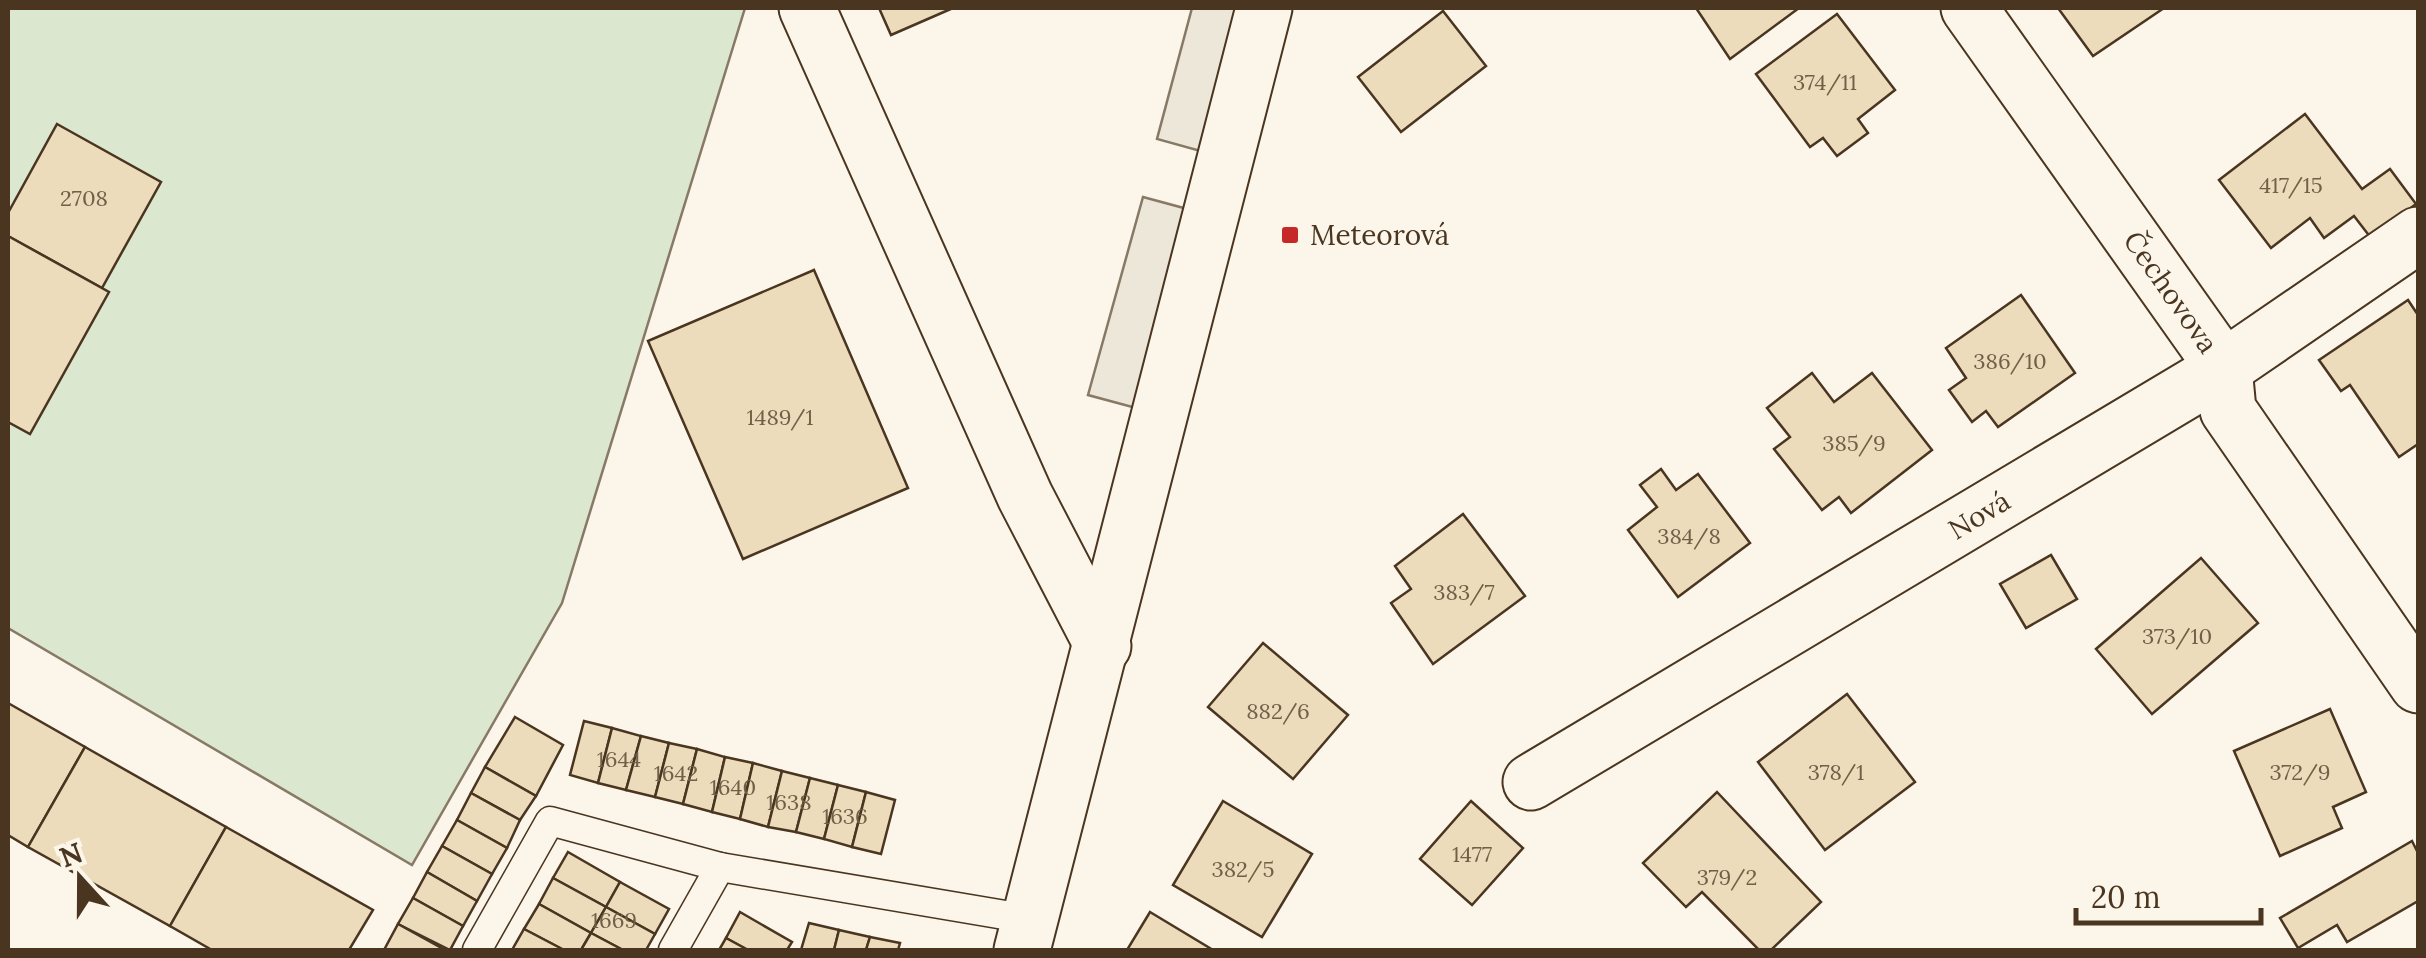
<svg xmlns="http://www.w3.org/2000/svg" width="2426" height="958" font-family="Lora,serif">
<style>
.green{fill:#dce7d0;stroke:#887966;stroke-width:2.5}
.parking{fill:#ede7d9;stroke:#887966;stroke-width:2.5}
.building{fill:#ecdcbc;stroke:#4a3520;stroke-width:2.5}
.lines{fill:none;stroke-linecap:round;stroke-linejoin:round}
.service-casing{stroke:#4a3520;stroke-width:31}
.minor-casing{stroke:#4a3520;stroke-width:59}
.service{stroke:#fbf6e9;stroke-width:28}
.minor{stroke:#fbf6e9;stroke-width:55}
.poi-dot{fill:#c62828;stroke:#fbf6e9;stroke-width:4}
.labels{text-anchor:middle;stroke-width:8;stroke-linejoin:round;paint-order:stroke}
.number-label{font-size:22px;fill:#725f47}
.poi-label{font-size:28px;fill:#4a3520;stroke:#fbf6e9;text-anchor:start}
.street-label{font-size:28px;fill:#4a3520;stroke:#fbf6e9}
</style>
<rect width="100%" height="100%" fill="#fbf6e9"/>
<!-- green -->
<path class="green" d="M8,8H745L562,603L412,865L8,628Z"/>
<!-- parking -->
<g class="parking">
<path d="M1192,8H1242L1204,152L1157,139Z"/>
<path d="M1143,197L1191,210L1136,408L1088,395Z"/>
</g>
<!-- building -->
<g class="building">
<path d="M879,8H953L891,35Z"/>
<path d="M1696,8H1799L1730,59Z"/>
<path d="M2058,8H2164L2093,56Z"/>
<path d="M1443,11L1486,66L1401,132L1358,77Z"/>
<path d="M1837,14L1895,90L1858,119L1868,133L1837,156L1823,138L1810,147L1756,74Z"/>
<path d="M2305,114L2362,189L2390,169L2416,204L2371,238L2354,216L2324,238L2310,218L2271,248L2219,180Z"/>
<path d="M57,124L161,182L102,288L8,236V213Z"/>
<path d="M8,236L109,292L30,434L8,422Z"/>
<path d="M814,270L908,488L743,559L648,341Z"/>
<path d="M2021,295L2075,373L1998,427L1986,411L1972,422L1949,390L1966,378L1946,348Z"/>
<path d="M2408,300L2418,315V444L2399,457L2350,385L2341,391L2319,360Z"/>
<path d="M1812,373L1834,402L1872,373L1932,450L1851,513L1839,497L1822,510L1774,449L1790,437L1767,408Z"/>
<path d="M1661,469L1676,490L1698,474L1750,543L1678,597L1628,530L1657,507L1640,485Z"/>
<path d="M1463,514L1525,596L1433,664L1391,603L1411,589L1395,566Z"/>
<path d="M2051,555L2077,599L2026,628L2000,584Z"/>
<path d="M2201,558L2258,623L2152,714L2096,649Z"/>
<path d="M1263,643L1348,715L1293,779L1208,707Z"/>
<path d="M1847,694L1915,782L1825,850L1758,762Z"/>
<path d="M8,703L85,747L28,847L8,835Z"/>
<path d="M2330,709L2366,792L2333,807L2342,828L2280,856L2234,751Z"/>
<path d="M515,717L563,745L536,796L485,767Z"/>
<path d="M584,721L612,728L598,783L570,775Z"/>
<path d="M612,728L641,736L626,790L598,783Z"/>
<path d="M641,736L669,743L655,797L626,790Z"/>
<path d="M669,743L697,749L683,804L655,797Z"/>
<path d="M85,747L226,827L170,926L28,847Z"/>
<path d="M697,749L725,757L712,812L683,804Z"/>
<path d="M725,757L753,763L740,819L712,812Z"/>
<path d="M753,763L782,771L768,827L740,819Z"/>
<path d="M485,767L536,796L520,820L471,793Z"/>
<path d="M782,771L810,778L796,832L768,827Z"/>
<path d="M810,778L838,785L824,839L796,832Z"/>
<path d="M838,785L866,792L852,847L824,839Z"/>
<path d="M866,792L895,800L881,854L852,847Z"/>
<path d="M1717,792L1821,902L1771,950H1759L1702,892L1686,907L1643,863Z"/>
<path d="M471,793L520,820L507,848L457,820Z"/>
<path d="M1223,801L1312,854L1262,937L1173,885Z"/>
<path d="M1471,801L1523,848L1472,905L1420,859Z"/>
<path d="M457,820L507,848L492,874L442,846Z"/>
<path d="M226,827L373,910L349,950H212L170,926Z"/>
<path d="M2412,841L2418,853V901L2347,942L2337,925L2298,948L2280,918Z"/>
<path d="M442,846L492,874L477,901L427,872Z"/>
<path d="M568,852L620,882L606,907L553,878Z"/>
<path d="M427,872L477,901L463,926L413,898Z"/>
<path d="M553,878L606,907L591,933L539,904Z"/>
<path d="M620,882L669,909L655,934L606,907Z"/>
<path d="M413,898L463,926L450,950L398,924Z"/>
<path d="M539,904L591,933L581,950H564L524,929Z"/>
<path d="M606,907L655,934L646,950H623L591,933Z"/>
<path d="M740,912L792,942L787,950H748L726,938Z"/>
<path d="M1150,912L1213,950H1127Z"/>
<path d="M809,923L839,930L834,950H801Z"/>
<path d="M398,924L445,950H384Z"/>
<path d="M524,929L564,950H512Z"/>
<path d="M839,930L870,937L866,950H834Z"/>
<path d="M591,933L623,950H581Z"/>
<path d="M870,937L900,943L898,950H866Z"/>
<path d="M726,938L748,950H719Z"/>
</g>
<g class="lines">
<!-- service casing -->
<g class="service-casing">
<g id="service">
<path d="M477,950L550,821L720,867"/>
<path d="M673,950L720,867L1028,919"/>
</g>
</g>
<!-- minor casing -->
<g class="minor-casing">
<g id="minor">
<path d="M807,8L1025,496L1103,646"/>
<path d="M1969,8L2224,368L2228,410L2418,685"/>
<path d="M1531,782L2224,368L2418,235"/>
<path d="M1022,950L1264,8"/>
</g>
</g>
<!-- service -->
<use href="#service" class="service"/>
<!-- minor -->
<use href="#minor" class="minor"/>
</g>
<!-- markers -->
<rect class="poi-dot" x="1280" y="225" width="20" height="20" rx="5"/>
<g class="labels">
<!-- number labels -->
<g class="number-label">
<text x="1825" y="90">374/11</text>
<text x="2291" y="193">417/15</text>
<text x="84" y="206">2708</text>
<text x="2010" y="369">386/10</text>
<text x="780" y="425">1489/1</text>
<text x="1854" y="451">385/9</text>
<text x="1689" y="544">384/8</text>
<text x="1464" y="600">383/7</text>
<text x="2177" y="644">373/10</text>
<text x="1278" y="719">882/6</text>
<text x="619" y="767">1644</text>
<text x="1836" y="780">378/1</text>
<text x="2300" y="780">372/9</text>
<text x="676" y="781">1642</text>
<text x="733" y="795">1640</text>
<text x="789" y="810">1638</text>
<text x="845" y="824">1636</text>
<text x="1472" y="862">1477</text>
<text x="1243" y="877">382/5</text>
<text x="1727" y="885">379/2</text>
<text x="614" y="928">1669</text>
</g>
<!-- poi labels -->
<g class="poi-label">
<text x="1310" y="245">Meteorová</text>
</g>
<!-- street labels -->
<g class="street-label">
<text transform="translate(2171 292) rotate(55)" y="10">Čechovova</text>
<text transform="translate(1979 515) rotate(-31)" y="10">Nová</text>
</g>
</g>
<!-- border -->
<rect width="2426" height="958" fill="none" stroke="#4a3520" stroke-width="20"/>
<!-- north arrow -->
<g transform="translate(80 878) rotate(339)" stroke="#fbf6e9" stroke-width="8" paint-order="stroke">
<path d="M0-8L18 38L0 25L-18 38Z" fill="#4a3520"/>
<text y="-15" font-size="28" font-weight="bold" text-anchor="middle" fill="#4a3520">N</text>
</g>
<!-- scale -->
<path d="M2076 908v15h185v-15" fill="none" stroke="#4a3520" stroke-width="5"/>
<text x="2091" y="908" font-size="30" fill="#4a3520" stroke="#fbf6e9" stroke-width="8" paint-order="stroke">20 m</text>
</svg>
